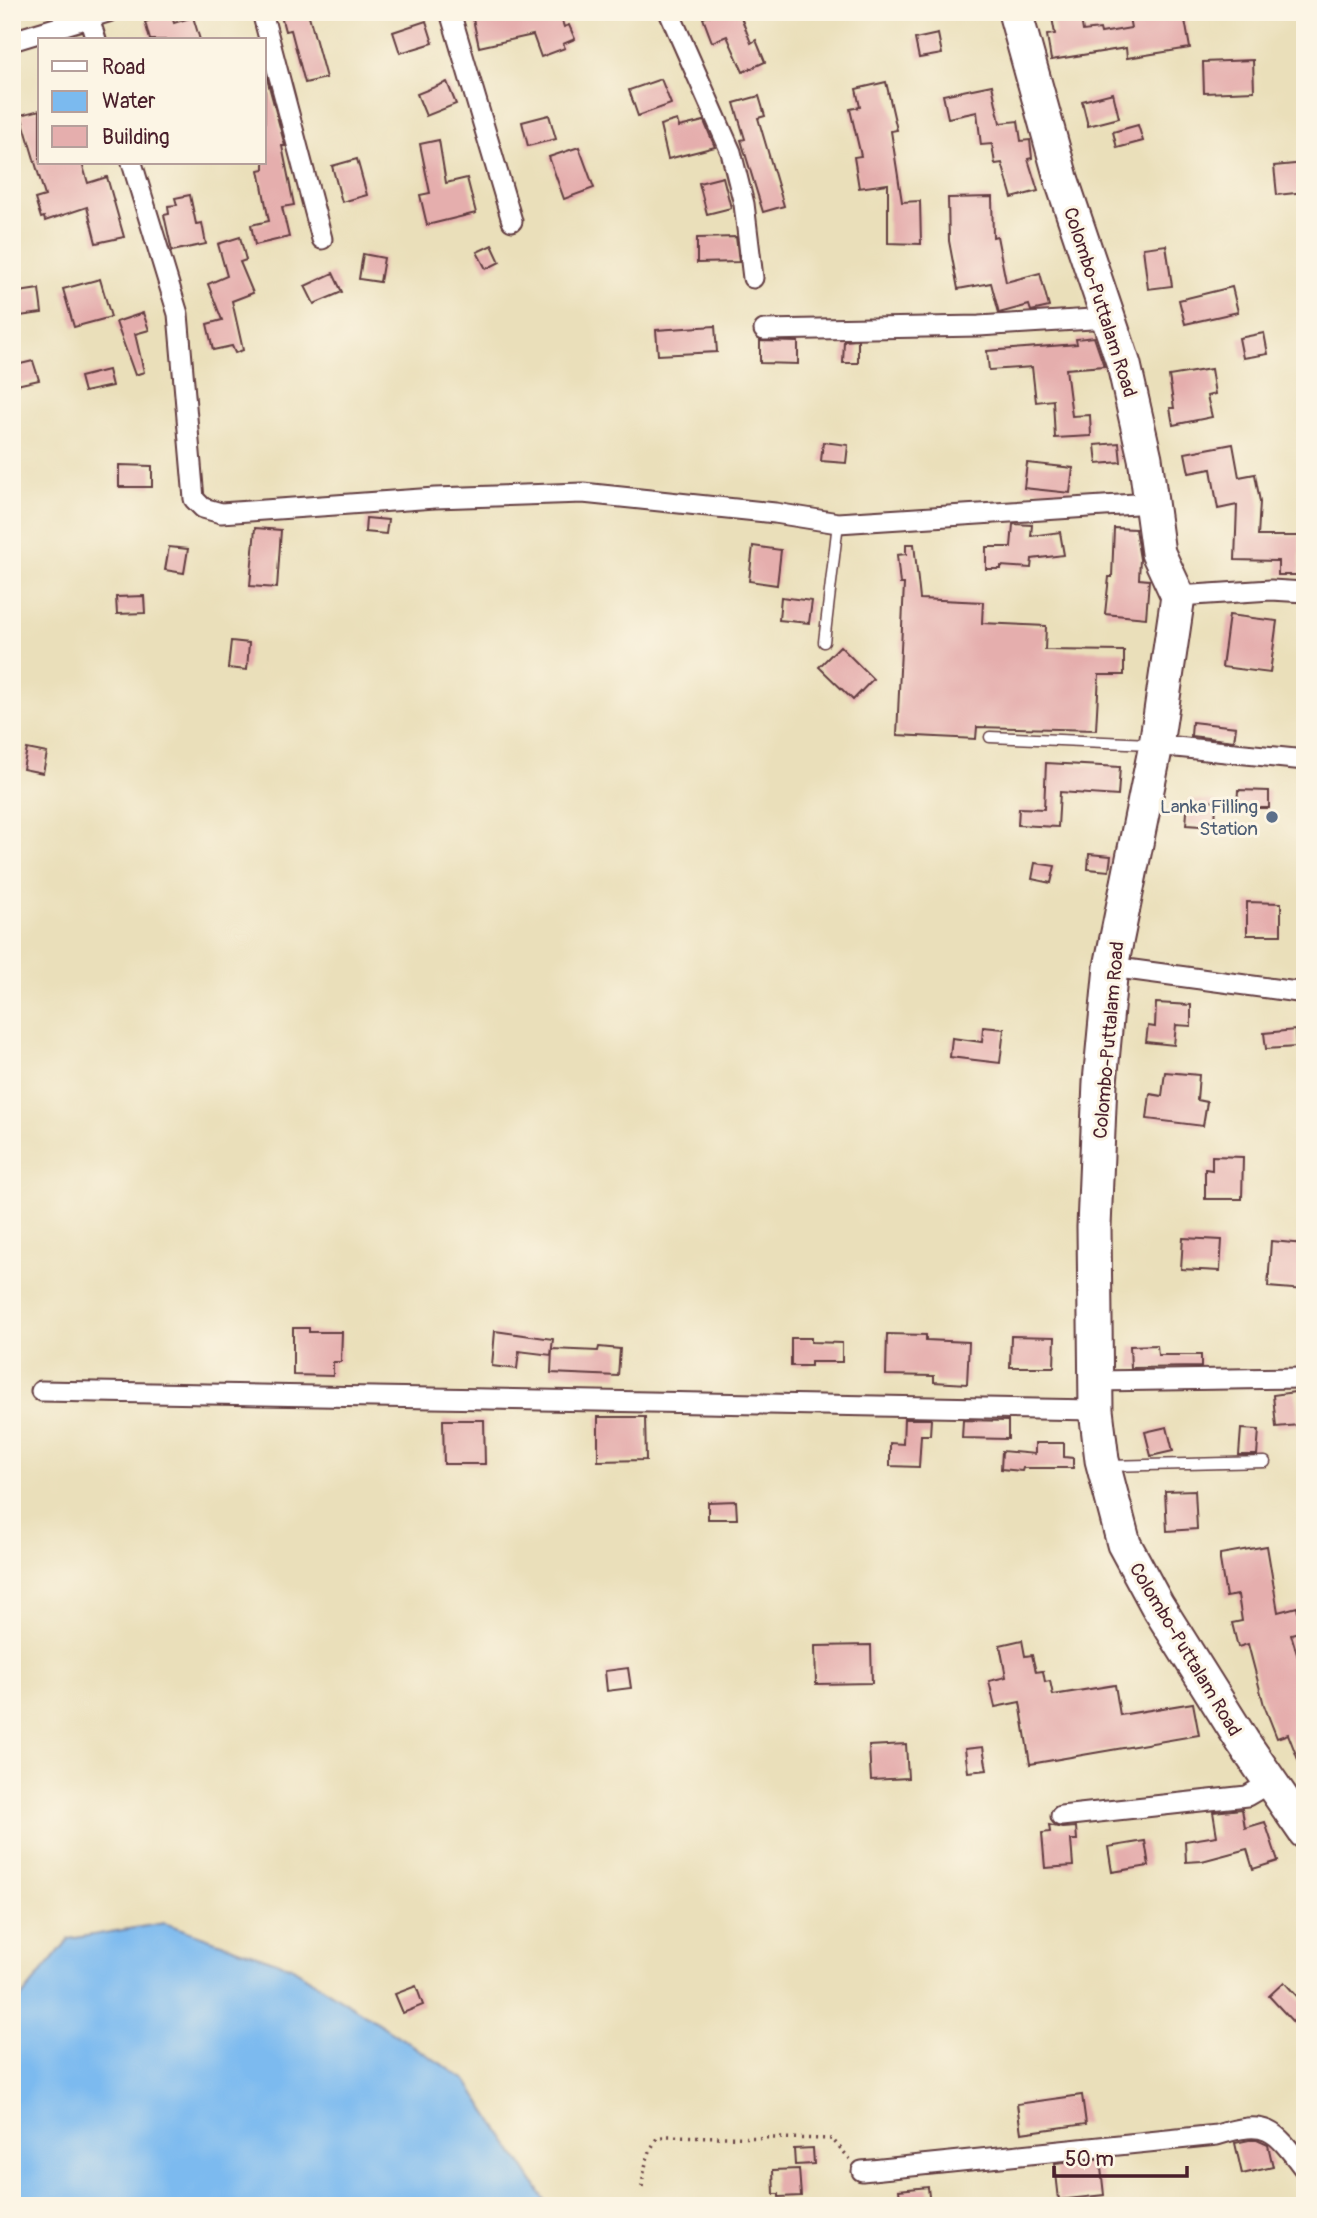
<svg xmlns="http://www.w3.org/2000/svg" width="1317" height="2218" font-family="Pangolin,sans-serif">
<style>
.water{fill:#7bbaef;stroke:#626c8d;stroke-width:2}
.building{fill:#e5aead}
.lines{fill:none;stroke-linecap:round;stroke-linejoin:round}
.service-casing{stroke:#623c40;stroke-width:13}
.minor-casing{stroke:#623c40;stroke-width:23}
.trunk-casing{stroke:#623c40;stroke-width:37}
.path{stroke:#623c40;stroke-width:3.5;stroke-dasharray:2 5;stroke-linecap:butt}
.service{stroke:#fff;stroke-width:10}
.minor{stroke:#fff;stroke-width:19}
.trunk{stroke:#fff;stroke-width:33}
.service-dot{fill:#5c6f8a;stroke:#fcf5e5;stroke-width:2.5}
.labels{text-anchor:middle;stroke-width:6;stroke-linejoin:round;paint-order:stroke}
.street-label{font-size:19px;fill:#4a1f2b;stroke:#fcf5e5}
.service-label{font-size:19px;fill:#4e5e75;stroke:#fcf5e5;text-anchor:end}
</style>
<rect width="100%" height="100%" fill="#fcf5e5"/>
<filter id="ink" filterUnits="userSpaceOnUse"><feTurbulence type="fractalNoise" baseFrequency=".0143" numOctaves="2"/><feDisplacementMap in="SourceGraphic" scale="14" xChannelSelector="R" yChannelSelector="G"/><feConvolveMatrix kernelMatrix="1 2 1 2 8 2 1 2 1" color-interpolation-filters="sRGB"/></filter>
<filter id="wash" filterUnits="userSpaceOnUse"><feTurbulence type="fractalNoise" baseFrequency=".00686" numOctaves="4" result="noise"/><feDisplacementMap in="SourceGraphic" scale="28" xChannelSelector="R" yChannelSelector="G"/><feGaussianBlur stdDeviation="1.57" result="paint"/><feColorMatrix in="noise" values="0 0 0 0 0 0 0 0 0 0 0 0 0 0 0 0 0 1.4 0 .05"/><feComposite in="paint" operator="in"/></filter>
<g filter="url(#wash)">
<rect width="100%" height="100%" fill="#eadfba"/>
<!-- water -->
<path class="water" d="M164,1923L291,1967L466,2080L549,2206H12V2009L69,1939Z"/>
<g id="blocks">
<!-- building -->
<g class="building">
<path d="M280,12H308L326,78L305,83L291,30L285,31Z"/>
<path d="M505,12H559L564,27L569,25L575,39L563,44L565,48L541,57L533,35L479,47L473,19Z"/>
<path d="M717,12H739L751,43L756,40L765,62L743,72L727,36L712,42L703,18Z"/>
<path d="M1051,12H1080L1083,31L1100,29L1101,33L1131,28L1128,12H1181L1182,20H1185L1190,48L1127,58L1126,48L1051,60L1047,35L1055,34Z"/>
<path d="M171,13L174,23L193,17L200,40H150L145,22Z"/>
<path d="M426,21L433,43L400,53L393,32Z"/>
<path d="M938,34L942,54L919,58L915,39Z"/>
<path d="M1253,60L1254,91L1204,93L1203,62Z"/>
<path d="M265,71L285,146H282L294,205L282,207L289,237L255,245L251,225L269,221L259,170L264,169Z"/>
<path d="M661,79L671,104L638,116L629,90Z"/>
<path d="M447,82L456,104L426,116L417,94Z"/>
<path d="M886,82L897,130L891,131L902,202L920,201L921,244L888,243V184L859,188L854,157L861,156L850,109L860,107L856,89Z"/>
<path d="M992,85L1000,123L1018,121L1021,141L1030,140L1032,158L1028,159L1038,191L1012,198L1002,163L995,164L992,144L981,145L977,112L948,118L943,95Z"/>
<path d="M1113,93L1119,118L1088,126L1082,101Z"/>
<path d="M759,96L765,116L758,118L784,206L763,212L741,140L745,139L734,103Z"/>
<path d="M40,110V163H82L88,183L107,177L124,237L96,243L87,207L45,221L44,217L41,218L35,199L45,196L21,115Z"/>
<path d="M549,115L556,139L528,146L522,122Z"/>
<path d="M677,120L679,127L704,121L715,147L668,159L660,125Z"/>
<path d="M1138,125L1143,141L1117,148L1113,132Z"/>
<path d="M439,140L446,183L467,178L476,213L427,225L420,195L430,193L420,144Z"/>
<path d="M579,147L594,188L564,199L549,157Z"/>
<path d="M357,159L367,195L342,202L332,166Z"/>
<path d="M1305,163V192L1277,195L1274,166Z"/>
<path d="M723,177L731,208L707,214L699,183Z"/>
<path d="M190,195L196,224L202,223L206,244L172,251L164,215L169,214L168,206L177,205L175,198Z"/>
<path d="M992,197L993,237L997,236L1006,282L1040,273L1049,307L1031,311L1029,305L999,313L991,283L958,289L949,241L948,198Z"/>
<path d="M240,237L246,260L240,262L253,293L232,301L243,350L235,353L232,346L213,350L207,324L222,320L208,284L227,276L218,244Z"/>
<path d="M736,237L739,262L697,263V238Z"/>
<path d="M492,245L500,262L486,269L477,252Z"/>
<path d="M1166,245L1172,286L1148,289L1143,248Z"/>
<path d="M363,254L384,258L380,282L359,279Z"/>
<path d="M333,273L342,292L314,304L305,286Z"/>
<path d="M100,279L111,317L74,327L63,289Z"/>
<path d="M1232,287L1238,312L1185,324L1179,300Z"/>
<path d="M39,289L42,313L12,317V293Z"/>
<path d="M143,313L149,330L135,334L144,372L135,375L116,322Z"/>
<path d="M715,326L717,352L658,355L656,330Z"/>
<path d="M1264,333L1268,354L1243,358L1239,338Z"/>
<path d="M1094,337L1104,366L1066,369L1072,416L1090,415L1091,436L1055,438L1053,400L1036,402L1032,367L989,370L987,351L1077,344L1076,339Z"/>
<path d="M858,340V363H843L844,341Z"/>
<path d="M760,341L798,342V364L760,363Z"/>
<path d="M33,361L39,380L12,386V366Z"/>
<path d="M1211,369L1215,394L1207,396L1212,417L1173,425L1170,408H1174L1169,376Z"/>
<path d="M108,370L112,386L84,392L80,377Z"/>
<path d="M823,442L848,445L846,463L821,461Z"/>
<path d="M1119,443L1121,462L1097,464L1095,445Z"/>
<path d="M1233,444L1239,477L1255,474L1260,502L1258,536H1300V575H1278V561L1235,560L1237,505L1218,509L1211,469L1189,473L1185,453Z"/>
<path d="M1027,463L1073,468L1070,493L1024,488Z"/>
<path d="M119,465L152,466V487H119Z"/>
<path d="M366,518L388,520L386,534L365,532Z"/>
<path d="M1013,524L1032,525L1031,536L1060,532L1064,555L1032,559L1031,568L1001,566V569H986V547H1011Z"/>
<path d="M255,528L281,530L277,588L250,586Z"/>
<path d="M1114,528L1135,529L1140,559L1139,579L1149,580L1146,618L1105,614L1109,577H1112Z"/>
<path d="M906,544H914L920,599L983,602L982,623L1046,626L1045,650L1124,651V675H1099L1096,730L977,727L976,739L897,735L904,584H900L897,555L906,554Z"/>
<path d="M753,546L781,550L777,585L749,581Z"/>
<path d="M169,547L188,549L184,573L165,570Z"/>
<path d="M144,596L145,613L117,614L116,597Z"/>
<path d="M781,597L812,601L809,623L779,620Z"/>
<path d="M1229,615L1277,621L1270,673L1222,667Z"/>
<path d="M231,641L249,643L247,670L228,668Z"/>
<path d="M840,646L873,679L853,700L819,667Z"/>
<path d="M1192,722L1236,727L1234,741L1191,736Z"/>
<path d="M27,749L47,753L43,773L23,769Z"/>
<path d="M1046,763L1120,767L1118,796L1060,792L1058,827L1018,825L1019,808L1044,809Z"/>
<path d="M1238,790L1269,791V808H1237Z"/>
<path d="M1188,799L1216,801L1215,827L1186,825Z"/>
<path d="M1089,854L1111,856L1109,871L1088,869Z"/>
<path d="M1035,863L1055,866L1051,883L1032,879Z"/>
<path d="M1247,902L1281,903V935H1247Z"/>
<path d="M1156,1003L1191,1005V1026L1176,1025L1174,1045L1146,1042L1148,1026L1155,1027Z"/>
<path d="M983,1027L1004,1029L1000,1063L950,1057L952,1038L982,1042Z"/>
<path d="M1295,1030L1296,1047L1266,1049L1264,1033Z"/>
<path d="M1165,1072L1199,1075L1197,1100L1207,1102L1203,1126L1147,1119L1150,1094L1162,1096Z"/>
<path d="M1212,1156L1243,1157L1242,1199H1205V1169L1212,1170Z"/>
<path d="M1183,1238L1222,1240L1220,1271L1181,1269Z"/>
<path d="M1271,1241L1305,1244V1290L1268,1287Z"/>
<path d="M293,1328H309V1332H342L341,1362H333V1376L293,1375Z"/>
<path d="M495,1331L553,1339L551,1355L519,1351L517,1369L492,1366Z"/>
<path d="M887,1334L926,1335V1340L969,1342L967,1384L934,1382V1376L886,1375Z"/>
<path d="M1011,1336L1055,1337L1054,1367H1010Z"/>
<path d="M791,1338H811V1342L842,1343V1362H811V1366H791Z"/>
<path d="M1157,1345L1158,1355H1201V1367L1131,1368L1130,1346Z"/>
<path d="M599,1347L620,1349L618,1376L551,1373L552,1349L598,1351Z"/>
<path d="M1295,1392L1299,1425L1276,1427L1273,1395Z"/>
<path d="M598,1417H645L646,1460L598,1461Z"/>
<path d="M904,1419H931L930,1435H921L919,1467L890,1466V1443L903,1444Z"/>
<path d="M443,1420H484L485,1464H444Z"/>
<path d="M963,1420L1008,1421V1439L962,1438Z"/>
<path d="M1167,1427L1173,1451L1151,1456L1145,1432Z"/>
<path d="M1241,1429L1259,1430L1257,1455H1239Z"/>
<path d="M1035,1443H1064V1457L1073,1458V1468H1023L1022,1471L1001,1469L1002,1451L1035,1454Z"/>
<path d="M1195,1490L1197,1529L1167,1531L1165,1491Z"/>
<path d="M736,1501L737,1519H708V1502Z"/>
<path d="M1267,1546L1278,1612L1297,1607L1303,1631L1291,1634L1305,1681L1304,1775L1288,1734L1277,1738L1264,1705L1248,1644L1238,1647L1232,1623L1242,1621L1238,1595L1226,1597L1220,1560V1554Z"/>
<path d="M1022,1640L1025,1656L1032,1655L1036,1672L1043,1671L1045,1682L1050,1681L1053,1695L1115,1685L1120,1715L1193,1703L1199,1735L1030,1764L1020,1702L995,1707L989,1681L1006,1677L1000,1645Z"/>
<path d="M871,1645L872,1683L816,1684L815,1646Z"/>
<path d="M628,1668L631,1688L607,1691L605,1671Z"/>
<path d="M906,1744L908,1778L871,1780L869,1746Z"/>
<path d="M983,1747L987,1770L968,1772L965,1749Z"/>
<path d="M1242,1809L1245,1828L1265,1822L1278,1861L1253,1869L1247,1849L1202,1861L1186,1862L1185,1841L1217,1836L1213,1812Z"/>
<path d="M1049,1825L1062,1828L1076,1827L1077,1840H1071L1073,1866L1045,1868L1042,1833L1050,1832Z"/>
<path d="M1145,1841L1149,1866L1112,1872L1108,1847Z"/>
<path d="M1284,1982L1305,2005V2035L1269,1996Z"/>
<path d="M416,1986L423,2005L403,2013L395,1994Z"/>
<path d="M1082,2095L1086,2124L1021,2133L1017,2104Z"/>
<path d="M1249,2140H1257L1268,2145L1273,2167L1242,2174L1235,2143Z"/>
<path d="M813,2148L814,2164L795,2165L794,2149Z"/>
<path d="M1100,2159L1104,2195L1059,2200L1055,2164Z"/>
<path d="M799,2169L801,2196L779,2197V2194H774L773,2170Z"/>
<path d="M928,2187L930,2206H901L899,2190Z"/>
</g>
</g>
</g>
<g filter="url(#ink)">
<use href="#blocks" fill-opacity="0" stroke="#623c40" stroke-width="2"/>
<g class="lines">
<!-- service casing -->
<g class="service-casing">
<g id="service">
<path d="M824,642L838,523"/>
<path d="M990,737L1150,744"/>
<path d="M1108,1466L1265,1462"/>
</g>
</g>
<!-- minor casing -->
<g class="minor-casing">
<g id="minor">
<path d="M262,12L322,239"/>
<path d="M450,12L512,221"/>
<path d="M669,12L731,152L744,204L753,278"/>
<path d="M89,18L96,40"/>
<path d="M12,41L108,12"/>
<path d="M132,163L178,314L194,499L203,508L221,513L435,498L583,493L775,513L838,523L1151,503"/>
<path d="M764,330L979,326L1108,318"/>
<path d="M1178,596L1271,590L1305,592"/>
<path d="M1156,745L1305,760"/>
<path d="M1111,967L1305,993"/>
<path d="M1096,1381L1305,1378"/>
<path d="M41,1391L1096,1410"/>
<path d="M1061,1816L1247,1796L1271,1782"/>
<path d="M862,2171L1217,2135C1268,2119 1274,2129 1305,2170"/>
</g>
</g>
<!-- trunk casing -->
<g class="trunk-casing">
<path id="trunk" d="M1015,12L1061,178L1124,365L1145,458L1158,553L1178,596L1156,745L1111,967L1100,1082L1094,1227L1096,1410L1102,1460L1124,1544L1157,1605L1243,1742L1305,1832"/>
</g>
<!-- path -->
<path class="path" d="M642,2187C644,2168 647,2154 657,2138L668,2136L832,2139L851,2160"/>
<!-- service -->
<use href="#service" class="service"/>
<!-- minor -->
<use href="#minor" class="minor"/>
<!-- trunk -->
<use href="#trunk" class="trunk"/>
</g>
</g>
<!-- markers -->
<circle class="service-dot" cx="1272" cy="817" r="7"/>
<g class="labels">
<!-- street labels -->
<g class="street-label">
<text transform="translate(1101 302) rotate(72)" y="7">Colombo-Puttalam Road</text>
<text transform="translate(1108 1040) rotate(-85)" y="7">Colombo-Puttalam Road</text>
<text transform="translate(1186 1649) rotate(59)" y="7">Colombo-Puttalam Road</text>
</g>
<!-- service labels -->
<g class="service-label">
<text x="1258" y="813">Lanka Filling<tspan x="1258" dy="22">Station</tspan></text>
</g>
</g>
<!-- margin -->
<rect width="1317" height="2218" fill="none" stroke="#fcf5e5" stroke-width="42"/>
<!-- legend -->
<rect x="38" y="38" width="228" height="126" fill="#fcf5e5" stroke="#b59f9b" stroke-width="2"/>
<rect x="52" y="61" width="35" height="10" fill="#ffffff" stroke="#b59f9b" stroke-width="2"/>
<text x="102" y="74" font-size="21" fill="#4a1f2b">Road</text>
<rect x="52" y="91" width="35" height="21" fill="#7bbaef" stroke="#b59f9b" stroke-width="2"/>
<text x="102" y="108" font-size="21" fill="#4a1f2b">Water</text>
<rect x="52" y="126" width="35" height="21" fill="#e5aead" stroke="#b59f9b" stroke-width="2"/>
<text x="102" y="144" font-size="21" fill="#4a1f2b">Building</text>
<!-- scale -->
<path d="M1054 2166v10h133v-10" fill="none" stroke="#4a1f2b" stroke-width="3.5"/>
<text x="1065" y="2166" font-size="21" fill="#4a1f2b" stroke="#fcf5e5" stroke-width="5" paint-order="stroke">50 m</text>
</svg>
